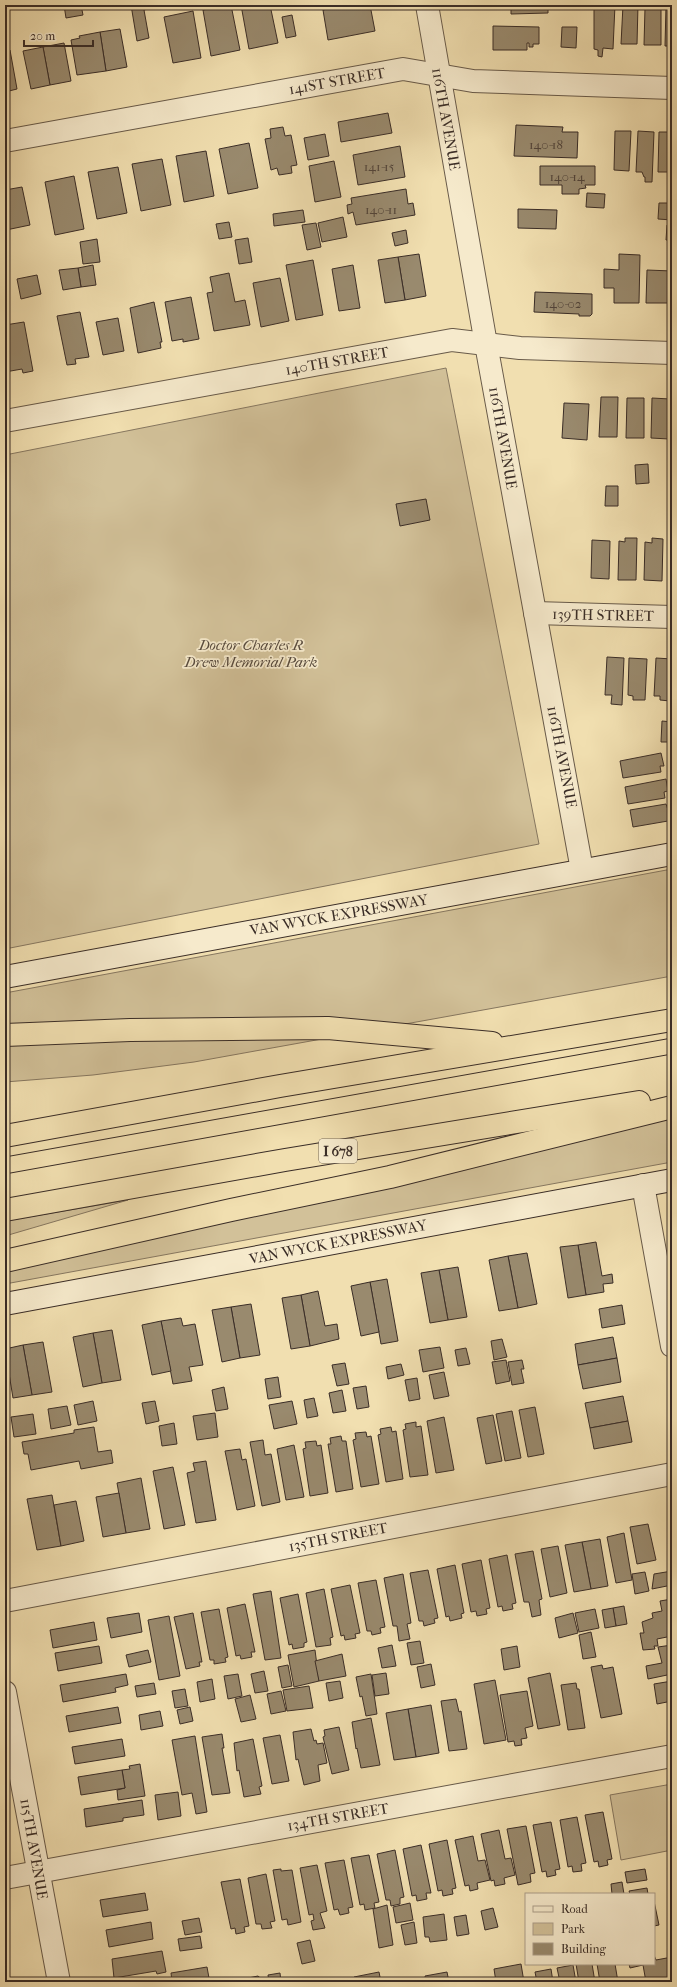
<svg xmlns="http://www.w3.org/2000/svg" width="677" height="1987" font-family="'IM FELL French Canon',serif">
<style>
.green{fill:#d2c199;stroke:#867760}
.building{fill:#998a6e;stroke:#3a2d27}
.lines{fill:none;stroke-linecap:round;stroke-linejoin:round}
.minor-casing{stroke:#685a49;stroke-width:24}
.secondary-casing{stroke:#3a2d27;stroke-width:24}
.motorway-casing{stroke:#3a2d27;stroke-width:24}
.minor{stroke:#f6eacc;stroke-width:22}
.secondary{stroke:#f6eacc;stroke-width:22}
.motorway{stroke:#f1dfb0;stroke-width:22}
.tram{stroke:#3a2d27;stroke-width:1}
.labels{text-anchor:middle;stroke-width:3.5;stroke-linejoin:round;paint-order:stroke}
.number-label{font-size:13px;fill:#524439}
.shield{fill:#f6eacc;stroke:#726658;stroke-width:1}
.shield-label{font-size:14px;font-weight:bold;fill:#3a2d27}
.street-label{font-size:15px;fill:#3a2d27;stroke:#f6eacc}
.park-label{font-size:15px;font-style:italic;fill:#584b3e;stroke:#f6eacc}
</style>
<rect width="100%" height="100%" fill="#f1dfb0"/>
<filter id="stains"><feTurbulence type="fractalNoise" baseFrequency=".005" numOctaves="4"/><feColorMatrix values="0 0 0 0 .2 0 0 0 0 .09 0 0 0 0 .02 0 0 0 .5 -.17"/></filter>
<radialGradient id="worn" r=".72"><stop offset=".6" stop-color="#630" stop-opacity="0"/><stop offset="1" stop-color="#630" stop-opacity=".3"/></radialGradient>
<!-- green -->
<g class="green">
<path d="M446,368L539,844L5,949V455Z"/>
<path d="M672,869V976L194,1062L93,1075L5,1082V993Z"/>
<path d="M672,1115V1162L5,1284V1272L193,1211Z"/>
<path d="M128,1200L5,1236V1221Z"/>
<path d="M672,1784V1850L621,1860L610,1795Z"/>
</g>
<!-- building -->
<g class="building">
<path d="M64,5H81L83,15L66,18Z"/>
<path d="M131,5H147L148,9L144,10L149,38L137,41Z"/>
<path d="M231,5L240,50L211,56L203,10Z"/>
<path d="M241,5H270L278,43L249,49Z"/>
<path d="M348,5H370L375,31L328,40L323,10Z"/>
<path d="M511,5H548V13L511,14Z"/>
<path d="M594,5H615L613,49L603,48L602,57L598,56V50L594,49Z"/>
<path d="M623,5H638L637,44H621Z"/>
<path d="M650,5H661V45H644L645,8H650Z"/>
<path d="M666,6H672V46H665Z"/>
<path d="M193,11L201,58L173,63L164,17Z"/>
<path d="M292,15L296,36L286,38L282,17Z"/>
<path d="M493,26L539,27V44H533V47H529V43H527V50H493Z"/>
<path d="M562,27H577L576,48L561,47Z"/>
<path d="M120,29L127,67L106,71L100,32Z"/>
<path d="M100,32L106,71L77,75L71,40L80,38L79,36Z"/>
<path d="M64,43L71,81L50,85L43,47Z"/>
<path d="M43,47L50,85L31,89L23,51Z"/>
<path d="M10,50L17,89L5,92V51Z"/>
<path d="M388,113L392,133L341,142L338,122Z"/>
<path d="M516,125L563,127L562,132H578L577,158L514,156Z"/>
<path d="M283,127L285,136L291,135L297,165L291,166L292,173L279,175L277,168L271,170L265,139L271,138L270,129Z"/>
<path d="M615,131H631L629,171L614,170Z"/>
<path d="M638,131L654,132L652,182H645V177H644L642,172H636Z"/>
<path d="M659,132H672V172H658Z"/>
<path d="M325,134L329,156L308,160L304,138Z"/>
<path d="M249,143L258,188L228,194L219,149Z"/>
<path d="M400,146L405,177L358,185L353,155Z"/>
<path d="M206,151L214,196L184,202L176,156Z"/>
<path d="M162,159L171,205L141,211L132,164Z"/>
<path d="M334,161L341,197L315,202L309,166Z"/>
<path d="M540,166H595V185H585L586,188L579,189V194H562V185H540Z"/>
<path d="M118,167L127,213L97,219L88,172Z"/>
<path d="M74,176L84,229L55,235L45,182Z"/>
<path d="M22,187L30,225L6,230L5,190Z"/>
<path d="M406,189L408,204L413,203L415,215L356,225L353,212L348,214L347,205L352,204L351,198Z"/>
<path d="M587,193L605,194L604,208L586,207Z"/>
<path d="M659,203H672V220L658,219Z"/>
<path d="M518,209L557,210L556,229L518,228Z"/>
<path d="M303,210L305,222L274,226L273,214Z"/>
<path d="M343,217L347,237L322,242L318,223Z"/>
<path d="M229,222L232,237L219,239L216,224Z"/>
<path d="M316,223L321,247L307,250L302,225Z"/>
<path d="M667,225L672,226V240H666Z"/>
<path d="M406,230L408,243L395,246L392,233Z"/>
<path d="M248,238L252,262L239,264L235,240Z"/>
<path d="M97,239L100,262L83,264L80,242Z"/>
<path d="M419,254L426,296L405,300L398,257Z"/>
<path d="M619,254L640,255L639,303H614V288H604V269L619,270Z"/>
<path d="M398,257L405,300L385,303L378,260Z"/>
<path d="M313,260L323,315L296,320L286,265Z"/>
<path d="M93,265L96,285L81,287L78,268Z"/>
<path d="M353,265L360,308L339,311L332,269Z"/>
<path d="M78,268L81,287L63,290L59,270Z"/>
<path d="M647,270L672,271V303H646Z"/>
<path d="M229,273L235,302L245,300L250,325L214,331L207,293L213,292L210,277Z"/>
<path d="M37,275L41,294L21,299L17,279Z"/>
<path d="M280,278L289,321L261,327L253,283Z"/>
<path d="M535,292L592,294V314L590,316H579V314L534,312Z"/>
<path d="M191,297L199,339L183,342V339L172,341L165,302Z"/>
<path d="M154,302L162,342H160L161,348L138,353L130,308Z"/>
<path d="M80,312L89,357L75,359L76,364L67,365L57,316Z"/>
<path d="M118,318L124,351L103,355L96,322Z"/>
<path d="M24,322L33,371L23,373L22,369L5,372V325Z"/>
<path d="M601,397H618L617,437H599Z"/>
<path d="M627,398H644V438H626Z"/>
<path d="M652,398L670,399L669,439L651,438Z"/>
<path d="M564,403L589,404L587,440L562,438Z"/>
<path d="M648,464L649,483L636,484L635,465Z"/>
<path d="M606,486H618V506H605Z"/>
<path d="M426,499L430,520L400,526L396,504Z"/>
<path d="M625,538H637L636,580H618L619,541L625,542Z"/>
<path d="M652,538L663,539L662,581L644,580L645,542L652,543Z"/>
<path d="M592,540L610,541L609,579L591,578Z"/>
<rect x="670" y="543" width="2" height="38"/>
<path d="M607,657L624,658L622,705L611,704L612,695H605Z"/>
<path d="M629,658L647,659L645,700H633V696L628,695Z"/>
<path d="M656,658L672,659L670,701L660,700V696H654Z"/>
<path d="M662,721L672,722V742H661Z"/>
<path d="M661,753L664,766H660L661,772L623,778L620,761Z"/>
<path d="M666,779L668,791L664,792L665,798L628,804L625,787Z"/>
<path d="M666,804L668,810L672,809V824L669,825L668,821L633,827L630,810Z"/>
<path d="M596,1242L602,1276L612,1274L613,1283L603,1284L604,1292L586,1295L578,1245Z"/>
<path d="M578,1245L586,1295L568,1298L560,1247Z"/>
<path d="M527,1253L537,1304L518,1308L508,1256Z"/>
<path d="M508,1256L518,1308L499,1311L489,1260Z"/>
<path d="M458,1267L467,1317L448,1320L439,1270Z"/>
<path d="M439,1270L448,1320L430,1323L421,1273Z"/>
<path d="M387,1279L398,1341L381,1344L370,1282Z"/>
<path d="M370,1282L379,1332L361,1336L351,1286Z"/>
<path d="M318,1291L325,1326L337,1324L339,1339L310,1346L301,1295Z"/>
<path d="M301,1295L310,1346L291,1349L282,1298Z"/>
<path d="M251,1304L260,1355L240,1358L231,1307Z"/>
<path d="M622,1305L625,1324L602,1328L599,1309Z"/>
<path d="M231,1307L240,1358L222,1362L212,1310Z"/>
<path d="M181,1318L183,1326L195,1324L203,1365L189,1367L192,1381L173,1384L161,1321Z"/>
<path d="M161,1321L171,1371L152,1375L142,1325Z"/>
<path d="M112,1330L121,1380L102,1383L93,1333Z"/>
<path d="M93,1333L102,1383L83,1387L73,1337Z"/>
<path d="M613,1337L617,1358L578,1365L575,1344Z"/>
<path d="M502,1339L507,1357L494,1360L491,1341Z"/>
<path d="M43,1342L52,1392L32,1395L23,1345Z"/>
<path d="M23,1345L32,1395L13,1398L5,1349Z"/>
<path d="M440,1347L444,1368L423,1372L419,1350Z"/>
<path d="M466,1348L470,1364L458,1366L455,1350Z"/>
<path d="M617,1358L621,1382L583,1389L578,1365Z"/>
<path d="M506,1360L510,1381L496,1384L492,1362Z"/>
<path d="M522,1360L524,1369H521L524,1383L512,1385L508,1362Z"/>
<path d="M345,1363L349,1384L337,1386L332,1365Z"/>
<path d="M401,1364L404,1375L388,1379L386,1367Z"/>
<path d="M444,1372L449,1396L434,1399L429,1375Z"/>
<path d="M278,1377L281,1397L268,1399L265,1379Z"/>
<path d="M417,1378L420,1399L409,1401L405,1380Z"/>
<path d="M366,1386L369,1407L357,1409L353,1388Z"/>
<path d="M224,1387L228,1409L216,1411L212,1390Z"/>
<path d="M342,1390L346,1411L333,1413L329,1393Z"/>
<path d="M623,1396L628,1421L590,1428L585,1403Z"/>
<path d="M314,1398L318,1416L307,1418L304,1400Z"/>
<path d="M93,1401L97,1421L78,1425L74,1405Z"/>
<path d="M155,1401L159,1421L146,1424L142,1403Z"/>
<path d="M292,1401L297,1424L274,1429L269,1405Z"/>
<path d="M67,1406L71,1425L51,1429L48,1409Z"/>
<path d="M535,1407L544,1454L528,1457L519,1410Z"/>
<path d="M512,1411L521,1458L505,1461L496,1414Z"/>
<path d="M215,1413L218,1437L197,1440L193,1416Z"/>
<path d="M33,1414L36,1434L14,1437L11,1417Z"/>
<path d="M493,1415L502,1461L486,1464L477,1418Z"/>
<path d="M444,1417L454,1470L436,1473L427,1421Z"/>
<path d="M628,1421L632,1442L594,1449L590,1428Z"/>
<path d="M416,1422V1427L421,1426L428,1475L410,1477L403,1430L406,1429L405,1424Z"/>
<path d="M174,1423L177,1444L162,1446L159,1426Z"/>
<path d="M94,1427L98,1452L111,1450L113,1463L81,1469L79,1461L31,1470L28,1454H24L22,1442L74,1433V1430Z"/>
<path d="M391,1427L392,1432L396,1431L403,1479L386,1482L378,1435L381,1434L380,1429Z"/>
<path d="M366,1432L367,1437L371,1436L379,1484L361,1487L353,1440L356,1439L355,1433Z"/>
<path d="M341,1436L342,1441H346L353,1489L336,1492L328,1444H331L330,1438Z"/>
<path d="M263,1440L265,1455L271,1454L280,1502L262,1506L250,1442Z"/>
<path d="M316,1441L317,1446L321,1445L328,1493L310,1496L303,1449L306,1448L305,1442Z"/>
<path d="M294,1445L304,1497L286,1500L277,1449Z"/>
<path d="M240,1449L242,1460L246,1459L255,1506L237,1510L225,1451Z"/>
<path d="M206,1461L216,1520L196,1523L187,1473L195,1471L193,1463Z"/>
<path d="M173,1467L185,1525L164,1529L153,1471Z"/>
<path d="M141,1478L150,1529L126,1533L117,1483Z"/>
<path d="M119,1493L126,1533L103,1537L96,1497Z"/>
<path d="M52,1495L61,1546L37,1550L27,1499Z"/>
<path d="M76,1501L84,1541L61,1546L54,1505Z"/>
<path d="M648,1524L656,1560L637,1564L630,1527Z"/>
<path d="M624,1533L632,1580L616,1583L607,1537Z"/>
<path d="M600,1539L608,1586L591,1589L582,1542Z"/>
<path d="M582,1542L591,1589L574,1592L565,1545Z"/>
<path d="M558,1546L567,1593L550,1597L541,1549Z"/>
<path d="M533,1551L542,1599L539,1600L541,1615L532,1617L529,1602H524L515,1554Z"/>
<path d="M507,1555L516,1603L512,1604L513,1609L503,1611L502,1606L498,1607L489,1559Z"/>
<path d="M481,1560L490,1608L486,1609L487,1614L477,1616L476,1611L471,1612L462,1564Z"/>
<path d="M455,1565L464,1613L461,1614L462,1618L450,1621L449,1616L446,1617L437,1569Z"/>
<path d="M428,1570L438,1618L434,1619L435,1623L424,1626L423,1621H419L410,1573Z"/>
<path d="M672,1571V1585L652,1589L654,1574Z"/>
<path d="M645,1572L649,1591L635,1594L632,1574Z"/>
<path d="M403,1574L411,1623L407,1624L410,1639L399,1641L397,1626H393L384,1578Z"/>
<path d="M376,1580L385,1627L380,1628L381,1633L372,1635L371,1631H367L358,1583Z"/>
<path d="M350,1585L360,1633L355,1634L356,1638L345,1640L344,1635L341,1636L331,1589Z"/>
<path d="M324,1589L333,1637L330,1638L331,1645L316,1647L306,1593Z"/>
<path d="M271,1591L281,1658L265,1660L253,1594Z"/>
<path d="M298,1594L307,1642L304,1643V1647L293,1649L292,1644L289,1645L280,1598Z"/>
<path d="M672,1599V1636L657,1639L658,1646H654L655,1649L643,1650L640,1633H644L642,1622L653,1618L652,1613L662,1611L660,1601Z"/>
<path d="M245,1604L255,1652H251L252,1657L241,1659L240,1655L236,1656L227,1608Z"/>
<path d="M624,1606L627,1624L616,1626L613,1608Z"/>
<path d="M613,1608L616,1626L605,1628L602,1610Z"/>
<path d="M219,1609L228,1657L225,1658L226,1662L214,1664V1660H210L201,1612Z"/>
<path d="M595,1609L599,1628L579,1632L575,1613Z"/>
<path d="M139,1613L142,1632L111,1638L107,1618Z"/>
<path d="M193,1613L202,1662H199L200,1666L186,1669L174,1617Z"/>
<path d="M573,1613L578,1633L559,1638L555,1618Z"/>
<path d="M169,1616L180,1676L159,1680L148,1620Z"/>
<path d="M94,1622L97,1640L53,1648L50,1630Z"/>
<path d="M591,1632L596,1657L583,1659L579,1635Z"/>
<path d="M420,1641L424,1663L411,1665L407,1643Z"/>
<path d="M392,1645L396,1666L382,1668L378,1648Z"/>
<path d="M672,1645V1674L648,1679L646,1666L662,1663L658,1647Z"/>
<path d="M99,1646L102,1663L58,1671L55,1653Z"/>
<path d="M517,1646L520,1667L504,1670L501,1649Z"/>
<path d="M148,1650L151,1662L129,1667L126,1655Z"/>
<path d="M315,1650L319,1681L294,1687L288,1655Z"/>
<path d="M342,1654L346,1676L319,1681L315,1661Z"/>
<path d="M431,1664L435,1685L421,1688L417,1667Z"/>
<path d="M288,1665L292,1686L282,1688L278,1667Z"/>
<path d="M602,1665L603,1669L613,1667L622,1714L601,1718L591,1667Z"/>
<path d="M264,1671L268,1691L255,1693L251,1674Z"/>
<path d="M386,1673L389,1694L375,1696L372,1675Z"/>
<path d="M550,1673L560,1725L538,1729L528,1678Z"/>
<path d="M126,1674L128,1685L115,1688L116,1692L63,1702L60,1685Z"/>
<path d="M238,1674L242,1696L228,1699L224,1676Z"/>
<path d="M371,1674L377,1714L366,1716L362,1696L360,1697L356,1677Z"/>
<path d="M212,1679L215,1699L200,1702L197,1682Z"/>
<path d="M495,1680L506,1740L484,1744L474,1684Z"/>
<path d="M340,1681L343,1698L329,1701L326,1683Z"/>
<path d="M672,1681V1701L657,1704L654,1684Z"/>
<path d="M154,1683L156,1694L137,1697L135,1686Z"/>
<path d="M576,1683L577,1689H579L585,1728L568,1730L561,1685Z"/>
<path d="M309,1686L313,1708L287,1711L283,1690Z"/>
<path d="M185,1689L188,1706L175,1708L172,1691Z"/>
<path d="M281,1691L286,1711L271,1714L267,1694Z"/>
<path d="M527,1691L533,1726L525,1728L527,1738L521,1739L522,1745L515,1746L514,1741L508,1742L500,1695Z"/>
<path d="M250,1695L256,1719L241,1722L235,1699Z"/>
<path d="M456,1699L459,1712L461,1711L467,1749L449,1751L441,1701Z"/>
<path d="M431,1705L439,1753L416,1757L408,1709Z"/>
<path d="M118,1707L121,1723L69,1732L66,1716Z"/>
<path d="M190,1707L193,1721L180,1724L177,1710Z"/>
<path d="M408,1709L416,1757L394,1760L386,1713Z"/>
<path d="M160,1711L163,1726L141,1730L139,1715Z"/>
<path d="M371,1718L380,1765L361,1768L357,1748L356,1749L352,1722Z"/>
<path d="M339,1727L349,1770L332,1774L323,1737L325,1736L324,1730Z"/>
<path d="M311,1729L314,1741L316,1740L317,1744L323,1743L327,1763L318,1765L320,1781L304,1785L298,1759L296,1760L293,1732Z"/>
<path d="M222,1734L224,1748H222L230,1793L212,1795L202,1737Z"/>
<path d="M280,1735L289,1781L272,1784L263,1738Z"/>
<path d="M195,1736L207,1812L196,1814L192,1793L182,1795L172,1740Z"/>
<path d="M122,1739L125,1756L75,1764L72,1747Z"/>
<path d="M253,1739L262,1786L259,1787L261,1794L244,1797L239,1770L237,1771L234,1743Z"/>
<path d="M140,1764L145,1796L118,1800L117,1790L125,1788L122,1770L130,1769L129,1766Z"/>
<path d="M122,1770L125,1788L81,1795L78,1777Z"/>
<path d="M178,1792L181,1816L158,1820L155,1795Z"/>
<path d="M142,1800L144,1815L123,1818V1821L86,1827L84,1809Z"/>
<path d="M603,1812L612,1859L607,1860L608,1865L599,1867L598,1861L594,1862L585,1815Z"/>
<path d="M577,1817L586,1863L581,1864L582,1871L573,1872L572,1866L568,1867L560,1820Z"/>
<path d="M551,1822L560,1869L555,1870L556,1875L547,1877L546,1871L542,1872L533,1825Z"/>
<path d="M526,1826L535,1873L530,1874L531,1882L518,1885L507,1829Z"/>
<path d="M499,1830L505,1859L511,1858L515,1875L504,1878L505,1884L495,1886L494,1880L491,1881L481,1834Z"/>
<path d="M473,1836L478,1861L485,1860L490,1880L477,1883L478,1889L470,1891L469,1885L465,1886L455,1840Z"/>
<path d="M447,1840L456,1888L452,1889L453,1894L443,1896L442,1890L438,1891L429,1844Z"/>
<path d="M421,1845L431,1893H426L427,1899L417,1901L416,1895L412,1896L403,1849Z"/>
<path d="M395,1850L404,1897L400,1898V1904L391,1906L390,1900H386L377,1854Z"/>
<path d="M369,1855L379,1902L374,1903L375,1908L365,1910L364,1904L360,1905L351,1858Z"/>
<path d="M344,1860L353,1907L348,1908L349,1913L340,1915L338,1909L334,1910L325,1863Z"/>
<path d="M317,1865L327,1911L320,1913L325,1928L313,1930L311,1921L314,1920L313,1914L309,1915L300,1868Z"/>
<path d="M281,1869V1871L292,1870L301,1922L288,1925L287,1919L282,1920L273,1870Z"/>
<path d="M645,1869L647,1880L627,1883L625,1872Z"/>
<path d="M266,1874L275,1921L270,1922L272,1928L262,1929L261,1924H256L248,1878Z"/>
<path d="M240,1879L249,1926L244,1927L245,1932L236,1934L235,1928L231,1929L221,1882Z"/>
<path d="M622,1882L624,1894H612L611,1884Z"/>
<path d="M647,1888L648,1894H630L629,1891Z"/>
<path d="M145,1893L148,1910L103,1917L100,1900Z"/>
<path d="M654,1901L659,1925L654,1926Z"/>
<path d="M410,1903L413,1920L396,1923L393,1907Z"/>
<path d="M387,1905L393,1945L379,1948L373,1909Z"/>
<path d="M493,1908L498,1927L485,1930L481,1911Z"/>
<path d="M444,1914L447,1940L430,1942L429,1937H425L423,1917Z"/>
<path d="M466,1915L469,1934L457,1936L454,1917Z"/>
<path d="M199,1918L202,1932L185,1935L182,1921Z"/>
<path d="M151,1922L153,1939L109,1947L106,1930Z"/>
<path d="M414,1922L417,1943L405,1945L401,1925Z"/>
<path d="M200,1936L202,1948L180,1951L178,1939Z"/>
<path d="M310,1940L315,1961L302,1964L297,1943Z"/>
<path d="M162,1951L166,1972L157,1974L156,1971L114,1978L112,1959Z"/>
<path d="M654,1955L656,1960L672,1957V1982H646L643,1965L630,1968L629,1964H654Z"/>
<path d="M521,1964L524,1982H496L494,1969Z"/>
<path d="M576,1964H592L595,1982H579Z"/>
<path d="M597,1964H615L618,1982H600Z"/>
<path d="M573,1965L576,1982H560L557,1968Z"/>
<path d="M207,1967L209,1978L172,1982L171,1973Z"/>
<path d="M551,1969L553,1982H537L535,1972Z"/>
<path d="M379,1972L381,1982H355L354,1977Z"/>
<path d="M447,1972L449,1982H426L425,1976Z"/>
<path d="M280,1973L281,1982H269L268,1975Z"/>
<path d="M258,1976L265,1982H235L234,1981Z"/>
<path d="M492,1979V1982H473Z"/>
</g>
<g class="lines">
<!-- minor casing -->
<g class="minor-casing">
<g id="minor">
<path d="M427,5L486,344L582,870"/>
<path d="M5,141L403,69L473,81L672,88"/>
<path d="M5,421L452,340L520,348L672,353"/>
<path d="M535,613L672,617"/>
<path d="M643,1185L672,1346"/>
<path d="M5,1601L672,1474"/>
<path d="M5,1692L59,1982"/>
<path d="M5,1878L672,1756"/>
</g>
</g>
<!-- secondary casing -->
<g class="secondary-casing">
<g id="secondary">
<path d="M5,977L672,854"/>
<path d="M5,1304L672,1180"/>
</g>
</g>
<!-- motorway casing -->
<g class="motorway-casing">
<g id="motorway">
<path d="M5,1035L130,1030L328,1028L492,1043"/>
<path d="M5,1136L280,1086L672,1020"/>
<path d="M5,1210L285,1160L639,1102"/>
<path d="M5,1261L231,1210L390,1177L672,1107"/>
</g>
</g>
<!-- minor -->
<use href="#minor" class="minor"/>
<!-- secondary -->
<use href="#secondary" class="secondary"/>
<!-- motorway -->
<use href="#motorway" class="motorway"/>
<!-- tram -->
<g class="tram">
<path d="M5,1157L672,1038"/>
<path d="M5,1174L672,1054"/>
</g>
</g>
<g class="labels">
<!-- number labels -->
<g class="number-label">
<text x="546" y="149">140-18</text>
<text x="379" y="171">141-15</text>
<text x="567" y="181">140-14</text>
<text x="381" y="214">140-11</text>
<text x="563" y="308">140-02</text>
</g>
<!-- shield labels -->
<rect class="shield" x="319" y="1139" width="38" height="24" rx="3"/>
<g class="shield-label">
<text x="338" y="1156">I 678</text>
</g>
<!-- street labels -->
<g class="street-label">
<text transform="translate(337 81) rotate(-10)" y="5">141ST STREET</text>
<text transform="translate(446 119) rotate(80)" y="5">116TH AVENUE</text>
<text transform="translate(337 361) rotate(-10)" y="5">140TH STREET</text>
<text transform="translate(503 438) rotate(80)" y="5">116TH AVENUE</text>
<text transform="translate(603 615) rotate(1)" y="5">139TH STREET</text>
<text transform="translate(562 757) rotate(79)" y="5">116TH AVENUE</text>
<text transform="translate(339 915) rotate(-10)" y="5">VAN WYCK EXPRESSWAY</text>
<text transform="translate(338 1242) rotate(-11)" y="5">VAN WYCK EXPRESSWAY</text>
<text transform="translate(338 1537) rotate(-11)" y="5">135TH STREET</text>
<text transform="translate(338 1817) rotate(-10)" y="5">134TH STREET</text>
<text transform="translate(34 1849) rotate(80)" y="5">115TH AVENUE</text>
</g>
<!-- park labels -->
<g class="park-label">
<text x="251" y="650">Doctor Charles R<tspan x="251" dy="17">Drew Memorial Park</tspan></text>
</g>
</g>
<!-- margin -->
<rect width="677" height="1987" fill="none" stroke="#f1dfb0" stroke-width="20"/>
<rect x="6" y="6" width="665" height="1975" fill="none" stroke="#3a2d27" stroke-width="2"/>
<rect x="10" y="10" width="657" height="1967" fill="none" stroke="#3a2d27"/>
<!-- legend -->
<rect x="525" y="1893" width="130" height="72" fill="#f6eacc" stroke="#ab9e8a"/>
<rect x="533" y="1906" width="20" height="6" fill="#f6eacc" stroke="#ab9e8a"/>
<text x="561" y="1913" font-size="12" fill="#3a2d27">Road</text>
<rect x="533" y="1923" width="20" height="12" fill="#d2c199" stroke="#ab9e8a"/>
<text x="561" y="1933" font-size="12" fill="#3a2d27">Park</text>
<rect x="533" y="1943" width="20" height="12" fill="#998a6e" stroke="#ab9e8a"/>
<text x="561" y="1953" font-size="12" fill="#3a2d27">Building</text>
<!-- scale -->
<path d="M24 40v6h69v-6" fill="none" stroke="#3a2d27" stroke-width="2"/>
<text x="30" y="40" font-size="12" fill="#3a2d27" stroke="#f6eacc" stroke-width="3" paint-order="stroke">20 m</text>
<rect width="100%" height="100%" filter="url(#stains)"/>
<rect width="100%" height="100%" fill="url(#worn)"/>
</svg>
